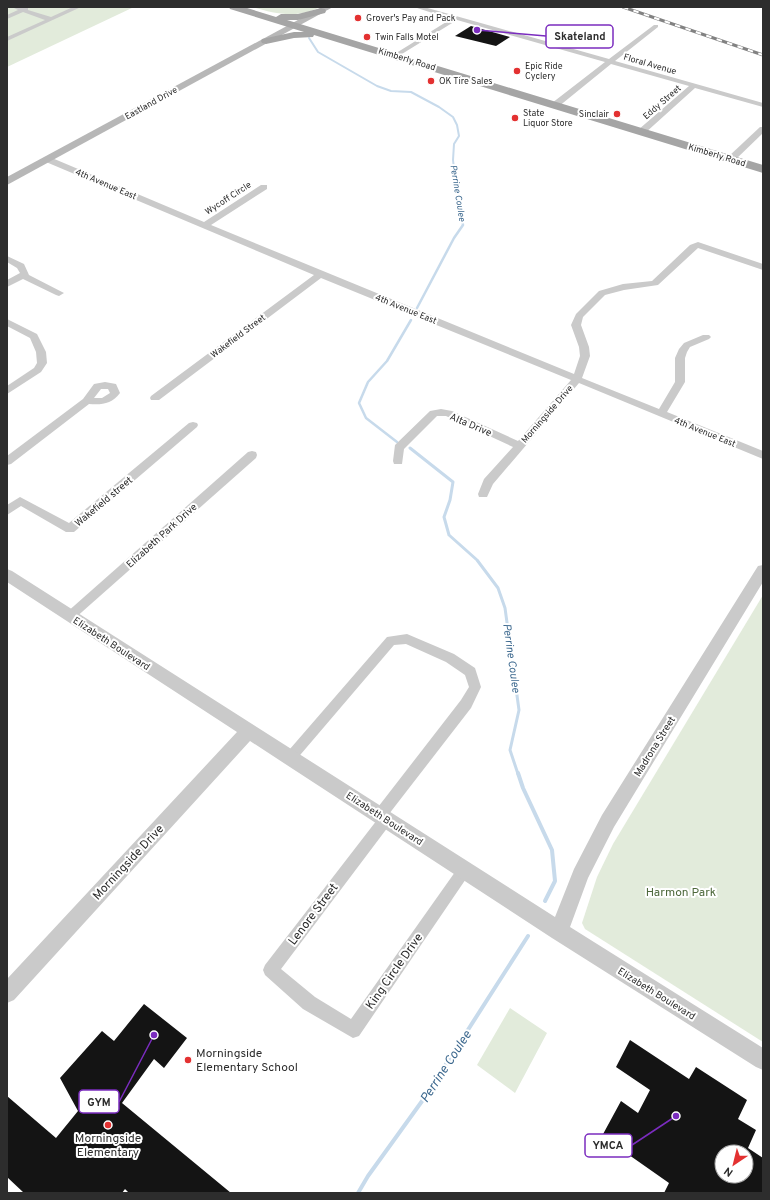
<svg xmlns="http://www.w3.org/2000/svg" width="770" height="1200" font-family="Overpass,sans-serif">
<style>
.green{fill:#e2ebdb}
.lines{fill:none;stroke-linecap:round;stroke-linejoin:round}
.stream-far3{stroke:#c7daeb;stroke-width:2}
.stream-far2{stroke:#c7daeb;stroke-width:2.5}
.stream-far1{stroke:#c7daeb;stroke-width:3}
.stream{stroke:#c7daeb;stroke-width:4}
.building{fill:#141414;fill-rule:evenodd}
.minor{fill:#cacaca;fill-rule:evenodd}
.tertiary{fill:#cacaca;fill-rule:evenodd}
.secondary{fill:#b7b7b7;fill-rule:evenodd}
.primary{fill:#a5a5a5;fill-rule:evenodd}
.rail-casing{stroke:#828282;stroke-width:3}
.rail{stroke:#fff;stroke-width:2;stroke-dasharray:5.5;stroke-linecap:butt}
.poi-dot{fill:#e33131;stroke:#fff;stroke-width:1.5}
.labels{text-anchor:middle;stroke-width:4;stroke-linejoin:round;paint-order:stroke}
.far-poi-label{font-size:9px;fill:#2d2d2d;stroke:#fff;text-anchor:start}
.far-street-label{font-size:9px;fill:#2d2d2d;stroke:#fff}
.far-water-label{font-size:9px;font-style:italic;fill:#3c688e;stroke:#fff}
.street-label{font-size:10px;fill:#2d2d2d;stroke:#fff}
.water-label{font-size:11px;font-style:italic;fill:#3c688e;stroke:#fff}
.near-street-label{font-size:12px;fill:#2d2d2d;stroke:#fff}
.near-park-label{font-size:12px;fill:#4d683b;stroke:#fff}
.near-poi-label{font-size:12px;fill:#2d2d2d;stroke:#fff;text-anchor:start}
.near-water-label{font-size:13px;font-style:italic;fill:#3c688e;stroke:#fff}
.leader{fill:none;stroke:#7b2cbf;stroke-width:1.5}
.callout-dot{fill:#7b2cbf;stroke:#fff;stroke-width:1.5}
.callout{fill:#fff;stroke:#7b2cbf;stroke-width:1.5}
.callout-label{font-size:11px;text-anchor:middle;font-weight:bold;fill:#2d2d2d}
</style>
<rect width="100%" height="100%" fill="#fff"/>
<!-- green -->
<g class="green">
<path d="M7,7H134L7,67Z"/>
<path d="M252,7H320C297,19 275,14 252,7Z"/>
<path d="M763,595V1042L585,929L582,923L597,877L613,844Z"/>
<path d="M510,1008L547,1033L515,1093L477,1065Z"/>
</g>
<g class="lines">
<!-- stream-far3 -->
<path class="stream-far3" d="M309,38L318,52L377,86L391,91L411,92L439,107L453,117L457,125L459,136L454,144L453,160L457,194"/>
<!-- stream-far2 -->
<g class="stream-far2">
<path d="M417,308L454,238L463,225L457,193"/>
<path d="M397,442L366,418L359,403L368,382L387,361L411,320"/>
</g>
<!-- stream-far1 -->
<path class="stream-far1" d="M410,448L453,482L450,500L444,517L449,535L477,560L498,588L505,608L519,710L510,750L518,774"/>
<!-- stream -->
<g class="stream">
<path d="M518,773L523,788L552,850L555,881L545,901"/>
<path d="M358,1193L368,1176L425,1097L528,936"/>
</g>
</g>
<!-- building -->
<g class="building">
<path d="M471,26L510,37L496,46L455,36Z"/>
<path d="M144,1004L187,1038L164,1068L154,1059L122,1103L231,1193H129L125,1189L122,1193H24L7,1177V1096L56,1138L78,1111L60,1078L102,1031L114,1041Z"/>
<path d="M630,1040L689,1079L696,1067L747,1100L738,1119L756,1130L748,1148L763,1158V1193H664L669,1183L602,1136L621,1101L638,1113L650,1090L616,1067ZM722,1152H746V1176H722Z"/>
</g>
<g class="lines">
<!-- minor -->
<g class="minor">
<path d="M12,7L28,8V10L51,17L73,7H81L7,41V37L45,20L23,12L7,19V15L18,10Z"/>
<path d="M414,7H424L609,59L654,25H658V27L615,61L763,103V107L695,88L644,134H638V130L689,86L611,64L558,107H552V103L605,62L457,20L397,57H393V55L451,19Z"/>
<path d="M760,127H763V133L734,161H728V157Z"/>
<path d="M46,158H52L204,222L261,185H267V189L211,225L574,374L580,356L579,347L571,325L576,314L599,291L623,284L652,281L690,245L698,242L763,264V270L698,248L658,285L624,290L605,295L583,317L581,325L589,347L590,356L582,378L659,409L675,382V358L679,349L684,343L703,335H709L711,337L709,339L690,347L687,352L685,358V382L667,412L763,451V459L579,383L493,484L487,497H479L478,494L484,479L513,447L446,416H437L404,449L402,464H394L393,461L395,445L430,411L441,409L452,411L518,441L571,380L321,278L159,400H151L150,398L151,396L314,275L46,162Z"/>
<path d="M7,256L24,264L29,275L64,293L59,296L56,295L23,279L7,287V280L20,273L17,268L7,262Z"/>
<path d="M7,319L37,334L46,352L47,363L41,372L7,394V386L34,368L37,363L36,352L30,338L7,326Z"/>
<path d="M105,382L116,384L120,393C112,404 102,405 89,404L11,464L7,465V456L83,399L94,384ZM101,389H108L110,393L102,398H94Z"/>
<path d="M193,422L197,423L198,425L197,427L74,532H66L21,506L7,515V505L20,497L69,523L189,423Z"/>
<path d="M252,451L256,452L257,455L256,458L74,619L70,621L66,619L64,616L66,613L248,452Z"/>
<path d="M407,634L454,654L475,668L481,687L471,708L389,814L393,819L391,823L281,969L315,997L351,1019L460,865L465,863L470,865L472,870L359,1036L353,1038L303,1009L265,975L263,970L265,965L377,820L373,815L375,811L461,700L469,687L465,675L446,662L406,644L394,645L295,761L290,763L285,761L283,757L387,637Z"/>
</g>
<!-- tertiary -->
<path class="tertiary" d="M763,565V582L614,827L588,878L570,927L763,1048V1070L756,1067L552,938L250,741L14,1000L7,1003V979L237,732L7,582V569L12,571L555,917L574,869L602,815L758,566Z"/>
<!-- secondary -->
<path class="secondary" d="M322,7H333L7,185V177Z"/>
<!-- primary -->
<path class="primary" d="M229,7H244L276,17L281,14H298L321,8L325,9L326,11L325,13L298,20H287L763,165V173L314,35L313,37L294,38L266,44L262,43L261,41L262,39L294,32H304L230,9Z"/>
<!-- rail casing -->
<g class="rail-casing">
<path id="rail" d="M623,7L763,55"/>
</g>
<!-- rail -->
<use href="#rail" class="rail"/>
</g>
<!-- markers -->
<g class="poi-dot">
<circle cx="358" cy="18" r="4"/>
<circle cx="367" cy="37" r="4"/>
<circle cx="517" cy="71" r="4"/>
<circle cx="431" cy="81" r="4"/>
<circle cx="617" cy="114" r="4"/>
<circle cx="515" cy="118" r="4"/>
<circle cx="188" cy="1060" r="4"/>
<circle cx="108" cy="1125" r="4"/>
</g>
<g class="labels">
<!-- far-poi labels -->
<g class="far-poi-label">
<text x="366" y="21">Grover's Pay and Pack</text>
<text x="375" y="40">Twin Falls Motel</text>
<text x="525" y="69">Epic Ride<tspan x="525" dy="10">Cyclery</tspan></text>
<text x="439" y="84">OK Tire Sales</text>
<text x="523" y="116">State<tspan x="523" dy="10">Liquor Store</tspan></text>
<text x="609" y="117" text-anchor="end">Sinclair</text>
</g>
<!-- far-street labels -->
<g class="far-street-label">
<text transform="translate(407 59) rotate(17)" y="3">Kimberly Road</text>
<text transform="translate(650 64) rotate(16)" y="3">Floral Avenue</text>
<text transform="translate(662 102) rotate(-41)" y="3">Eddy Street</text>
<text transform="translate(151 103) rotate(-29)" y="3">Eastland Drive</text>
<text transform="translate(717 155) rotate(17)" y="3">Kimberly Road</text>
<text transform="translate(106 184) rotate(23)" y="3">4th Avenue East</text>
<text transform="translate(228 198) rotate(-33)" y="3">Wycoff Circle</text>
<text transform="translate(406 309) rotate(22)" y="3">4th Avenue East</text>
<text transform="translate(238 336) rotate(-37)" y="3">Wakefield Street</text>
<text transform="translate(547 414) rotate(-49)" y="3">Morningside Drive</text>
<text transform="translate(705 432) rotate(22)" y="3">4th Avenue East</text>
</g>
<!-- far-water labels -->
<g class="far-water-label">
<text transform="translate(458 193) rotate(81)" y="3">Perrine Coulee</text>
</g>
<!-- street labels -->
<g class="street-label">
<text transform="translate(471 424) rotate(23)" y="4">Alta Drive</text>
<text transform="translate(103 501) rotate(-40)" y="4">Wakefield street</text>
<text transform="translate(161 535) rotate(-42)" y="4">Elizabeth Park Drive</text>
<text transform="translate(112 643) rotate(33)" y="4">Elizabeth Boulevard</text>
<text transform="translate(654 746) rotate(-58)" y="4">Madrona Street</text>
<text transform="translate(385 818) rotate(33)" y="4">Elizabeth Boulevard</text>
<text transform="translate(657 993) rotate(32)" y="4">Elizabeth Boulevard</text>
</g>
<!-- water labels -->
<g class="water-label">
<text transform="translate(512 658) rotate(82)" y="4">Perrine Coulee</text>
</g>
<!-- near-street labels -->
<g class="near-street-label">
<text transform="translate(128 862) rotate(-47)" y="4">Morningside Drive</text>
<text transform="translate(313 914) rotate(-53)" y="4">Lenore Street</text>
<text transform="translate(394 971) rotate(-55)" y="4">King Circle Drive</text>
</g>
<!-- near-park labels -->
<g class="near-park-label">
<text x="681" y="896">Harmon Park</text>
</g>
<!-- near-poi labels -->
<g class="near-poi-label">
<text x="196" y="1057">Morningside<tspan x="196" dy="14">Elementary School</tspan></text>
<text x="108" y="1142" text-anchor="middle">Morningside<tspan x="108" dy="14">Elementary</tspan></text>
</g>
<!-- near-water labels -->
<g class="near-water-label">
<text transform="translate(445 1066) rotate(-57)" y="5">Perrine Coulee</text>
</g>
</g>
<!-- callouts -->
<path class="leader" d="M477 30L546 36M154 1035L119 1102M676 1116L632 1145"/>
<g class="callout-dot">
<circle cx="477" cy="30" r="4"/>
<circle cx="154" cy="1035" r="4"/>
<circle cx="676" cy="1116" r="4"/>
</g>
<g class="callout">
<rect x="546" y="25" width="67" height="23" rx="4"/>
<rect x="79" y="1090" width="40" height="23" rx="4"/>
<rect x="585" y="1134" width="47" height="23" rx="4"/>
</g>
<g class="callout-label">
<text x="580" y="40">Skateland</text>
<text x="99" y="1106">GYM</text>
<text x="608" y="1149">YMCA</text>
</g>
<!-- border -->
<rect width="770" height="1200" fill="none" stroke="#2d2d2d" stroke-width="16"/>
<!-- north arrow -->
<g transform="translate(734 1164) rotate(215)"><circle r="19" fill="#ffffff" stroke="#ababab"/>
<path d="M0-3L7 15L0 10L-7 15Z" fill="#e33131"/>
<text y="-6" font-size="11" font-weight="bold" text-anchor="middle" fill="#2d2d2d">N</text>
</g>
</svg>
